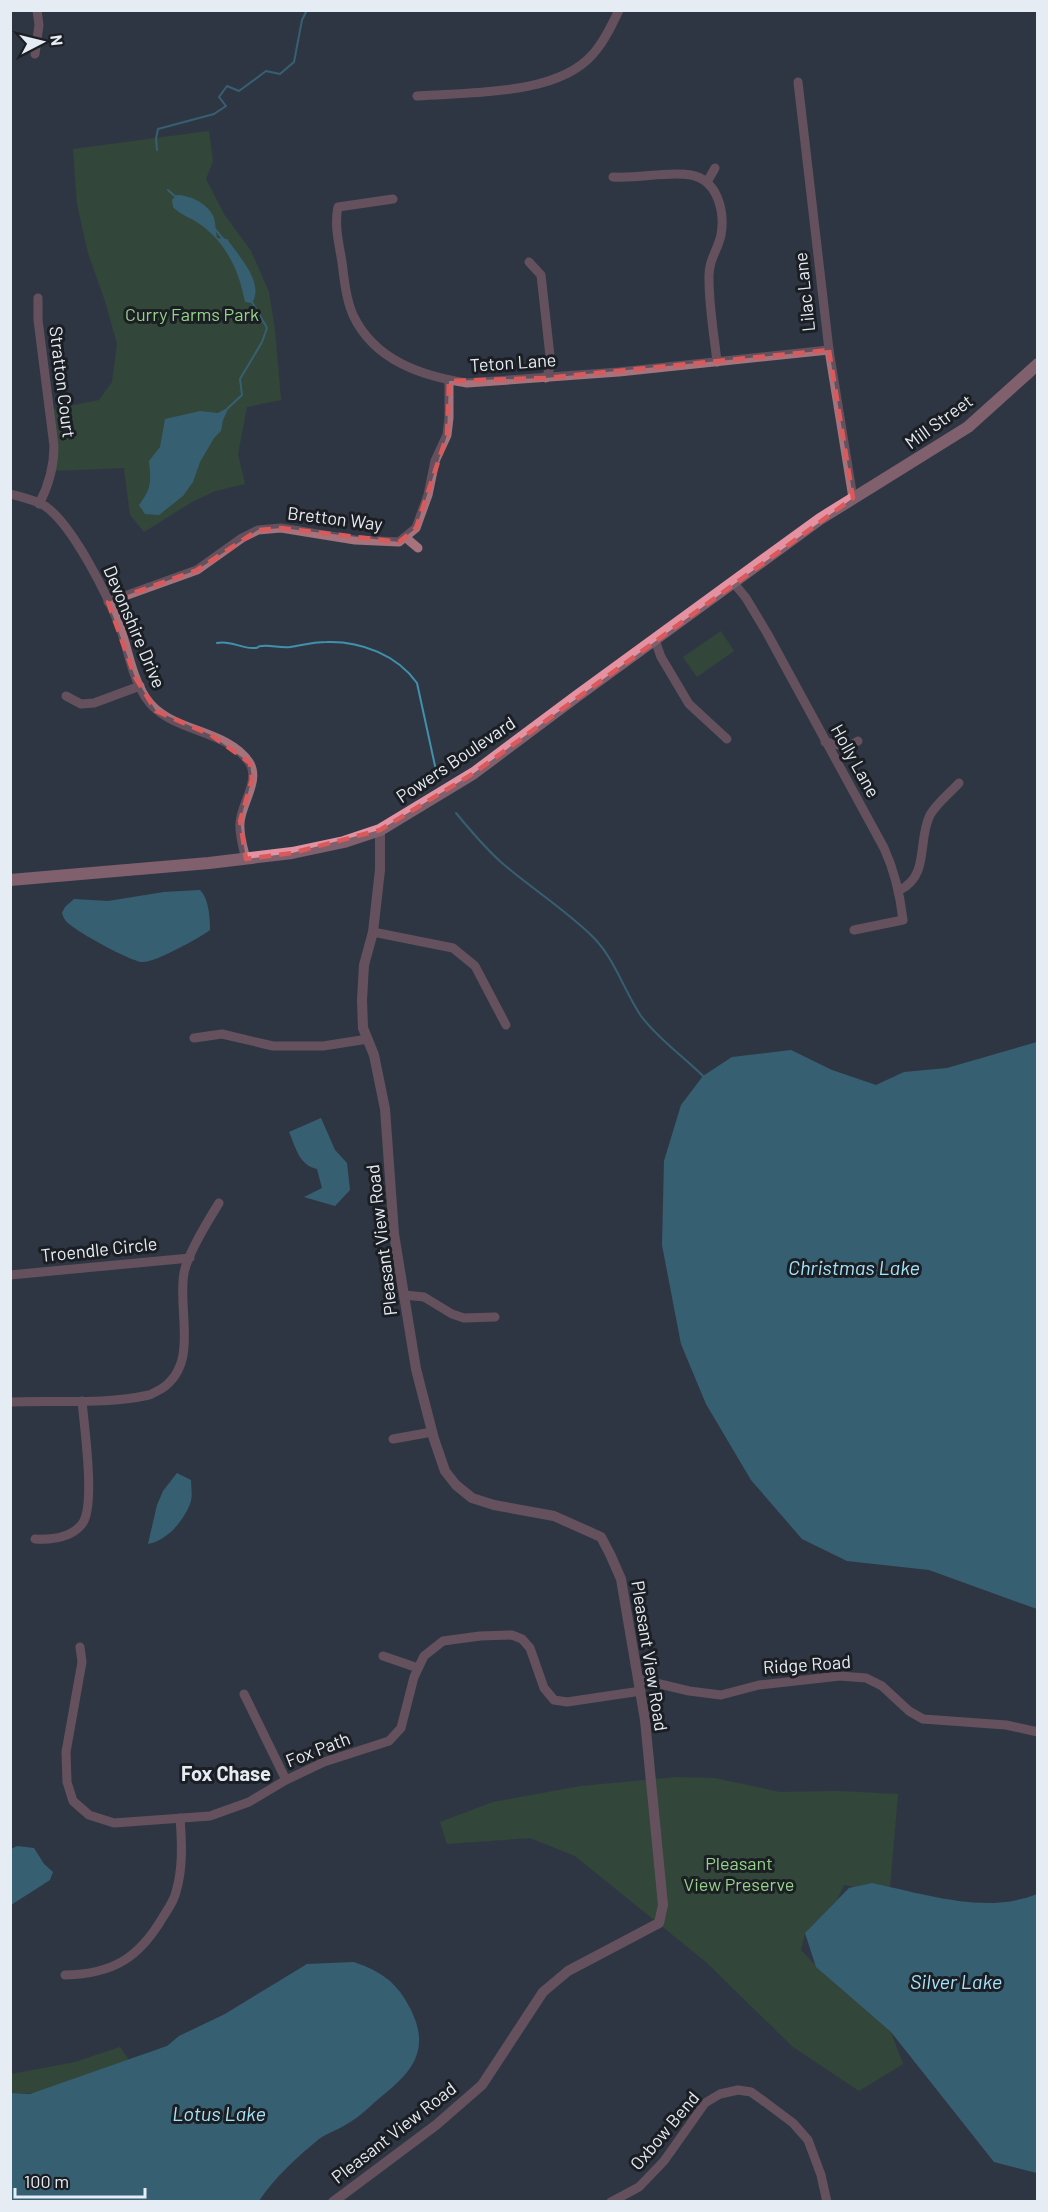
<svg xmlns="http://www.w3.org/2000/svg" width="1048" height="2212" font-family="Barlow,sans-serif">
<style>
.green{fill:#36592f}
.water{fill:#4091ab}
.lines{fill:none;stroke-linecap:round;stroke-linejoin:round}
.stream{stroke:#4091ab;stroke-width:2}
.minor{stroke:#a6727c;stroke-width:9}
.tertiary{stroke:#a6727c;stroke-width:10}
.secondary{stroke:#e492a2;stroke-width:12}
.marked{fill:none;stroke:#da595b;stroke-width:4.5;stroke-dasharray:12 8;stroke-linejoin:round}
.labels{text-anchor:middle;stroke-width:6;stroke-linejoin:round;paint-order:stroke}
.street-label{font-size:18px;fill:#e6ecf4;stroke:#1b1f24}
.park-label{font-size:18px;fill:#96d38a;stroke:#1b1f24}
.water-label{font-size:20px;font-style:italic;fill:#a6e4fb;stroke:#1b1f24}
.neighbourhood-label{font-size:20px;font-weight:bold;fill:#e6ecf4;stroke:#1b1f24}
</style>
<rect width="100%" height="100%" fill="#2f3744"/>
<!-- green -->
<g class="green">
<path d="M209,131L213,161L206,179L224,214L251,251L269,292L275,330L281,400L247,407L238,454L245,484L215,491L192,502L144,532L130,515L124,468L52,471L50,410L99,400L112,382L117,344L106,304L88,253L77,204L73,149Z"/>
<path d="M721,631L734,651L697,677L683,657Z"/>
<path d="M676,1777L714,1778L780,1792L839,1791L898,1794L890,1887L872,1883L855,1887L844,1885L837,1900L805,1933L801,1950L825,1975L891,2032L903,2064L859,2091L793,2047L706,1962L575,1856L530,1838L447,1844L440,1822L493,1802L581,1786Z"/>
<path d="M120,2047L133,2066L42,2093H11V2074L75,2062Z"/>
</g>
<!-- water -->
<g class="water">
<path d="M177,195C190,195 209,204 214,218C216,224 215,231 217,238L227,239C238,255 265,283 252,303L245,302C239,271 227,244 201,225C192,218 180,215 173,207L172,200Z"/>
<path d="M229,407L223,420L221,431L214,438L200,462L193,482L183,496L159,515L145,514L139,505C152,488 151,481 149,461L160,447L165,419L200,411L218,413Z"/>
<path d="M200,890C209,899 210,918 210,930C199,938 156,962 143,962C133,963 73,930 66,921C64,919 63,916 62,913L65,907L74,899L108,901L164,892Z"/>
<path d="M1037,1042H1038L1037,1609L929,1570L847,1561L802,1539L751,1480L706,1404L681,1344L662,1245L664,1161L681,1105L703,1076L732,1057L791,1050L832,1070L876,1085L904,1072L947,1068Z"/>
<path d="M321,1118L335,1150L347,1163L350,1190L335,1206L304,1197L322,1188L317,1169C299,1165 296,1148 289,1132Z"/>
<path d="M177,1473L191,1480C191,1487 193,1497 190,1504C183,1522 166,1541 148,1544L157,1505L163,1491Z"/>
<path d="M17,1846L34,1848L44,1864L53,1872L50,1880L11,1905V1849Z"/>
<path d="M872,1883C925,1894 986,1915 1037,1894V2173L994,2162L891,2032L816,1967L805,1933L849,1888Z"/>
<path d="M354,1962C382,1972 397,1982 411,2010C432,2053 409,2075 376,2101C367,2109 358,2118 347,2124C338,2130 327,2133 319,2139C297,2157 274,2178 259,2201H11V2093L30,2094L167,2046L179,2036L225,2014L307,1964Z"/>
</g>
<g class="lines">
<!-- stream -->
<g class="stream">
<path d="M157,150L156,139L158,129L214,114L226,106L219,97L227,86L239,91L266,71L280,74L294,62L302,20L307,10"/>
<path d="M168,190L177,198"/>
<path d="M214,228L224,240"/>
<path d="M228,408L242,395L240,379L262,342L267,328L252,302"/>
<path d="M217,643C230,640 240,648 253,648C262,648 253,647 262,646C271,645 280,648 290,647C302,645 314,642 327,642C361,641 397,655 417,683L437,775"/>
<path d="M456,813C470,830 485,848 502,863C532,889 566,910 594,938C616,961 624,991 641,1016C658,1039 684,1057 704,1077"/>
</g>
<!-- minor -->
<g class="minor">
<path d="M35,54L39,25L37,10"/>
<path d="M798,82L829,350L853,498"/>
<path d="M417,96C469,92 557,96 593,54C604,42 612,25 619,10"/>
<path d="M613,177C639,179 666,171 691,175C718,180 725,212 721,235C718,250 708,260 709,279C709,307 714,334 717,362"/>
<path d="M707,182L715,168"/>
<path d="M393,199L338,207C334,224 339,244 342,262C344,279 346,299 353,315C374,360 421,376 467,383L619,372L829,350"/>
<path d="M529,262L541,275L551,365L546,378"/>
<path d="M38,298V320L54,446C54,467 49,485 39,504"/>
<path d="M10,494C21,497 35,500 45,506C73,525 109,598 121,630C129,653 132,677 146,698C169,733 226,728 249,762C261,780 241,804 240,823C239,835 243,847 246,859"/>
<path d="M405,537L418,548"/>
<path d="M733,582L746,598L767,633L884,848C895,872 900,894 903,920L854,930"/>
<path d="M108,602L197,570L242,538L258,530L281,528L355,540L399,542L416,528L428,495L435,461L447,435L449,418V381"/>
<path d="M655,640L661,657L689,704L727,739"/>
<path d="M66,696L81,704L94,703L140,686"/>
<path d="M825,742L848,747L858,741"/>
<path d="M900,890C930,875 917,841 930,815C937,803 950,793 959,783"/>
<path d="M373,932L453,948L475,966L506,1025"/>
<path d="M194,1038L222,1034L273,1046H323L368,1039"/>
<path d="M10,1275L190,1258"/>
<path d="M404,1295L424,1297L452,1314L464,1318L495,1317"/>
<path d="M10,1402C56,1400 104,1405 149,1395C153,1394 157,1391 161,1389C200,1364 177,1311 184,1273C187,1255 209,1219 219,1203"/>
<path d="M393,1439L432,1432"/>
<path d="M35,1539C52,1540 71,1538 82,1524C96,1507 84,1425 82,1401"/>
<path d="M80,1647L82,1662L66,1752L67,1782L73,1801L89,1815L114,1823L210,1816L249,1802L286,1780L324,1762L389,1741L401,1728L414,1677L424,1656L443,1641L480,1636L512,1635L522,1639L530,1648L544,1688L554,1700L567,1702L641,1691"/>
<path d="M383,1656L418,1668"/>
<path d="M639,1679L689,1691L721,1695L759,1685L840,1676L866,1678L882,1686L909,1711L923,1719L1006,1725L1038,1732"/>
<path d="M244,1694L286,1780"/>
<path d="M65,1975C113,1974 139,1958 163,1917C168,1909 174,1901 176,1892C183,1868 182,1843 180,1818"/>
<path d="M611,2202L639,2187L664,2161L705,2103L720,2094L738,2090L751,2092L765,2102L793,2123L808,2140L821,2175L827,2202"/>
</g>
<!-- tertiary -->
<path class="tertiary" d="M333,2202L436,2125L482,2085L543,1992L568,1971L659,1923L663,1905L645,1720L621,1579L610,1554L601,1537L554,1516L494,1505L472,1498L456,1485L445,1471L434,1439L416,1369L394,1234L385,1109L374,1055L363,1028L362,1000L364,965L373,932L380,870V830"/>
<!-- secondary -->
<path class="secondary" d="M10,880L209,863L292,853L344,842L380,830L474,773L577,696L820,519L968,427L1038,364"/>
</g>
<!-- marked area -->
<path d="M0 0H1048V2212H0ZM829,350L853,498L474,773L380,830L292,853L246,859L240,821L252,779L250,763L211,735L156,711L135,677L108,602L197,570L258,530L281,528L399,542L416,528L447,435L449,381L546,378Z" fill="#2f3744" fill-opacity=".55" fill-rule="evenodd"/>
<path class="marked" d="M829,350L853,498L474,773L380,830L292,853L246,859L240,821L252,779L250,763L211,735L156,711L135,677L108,602L197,570L258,530L281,528L399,542L416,528L447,435L449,381L546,378Z"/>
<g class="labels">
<!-- street labels -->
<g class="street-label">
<text transform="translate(805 292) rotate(-96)" y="6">Lilac Lane</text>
<text transform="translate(513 363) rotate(-4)" y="6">Teton Lane</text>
<text transform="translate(62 382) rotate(83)" y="6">Stratton Court</text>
<text transform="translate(939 422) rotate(-36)" y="6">Mill Street</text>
<text transform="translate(335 519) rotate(7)" y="6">Bretton Way</text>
<text transform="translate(134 627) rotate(67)" y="6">Devonshire Drive</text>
<text transform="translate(456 760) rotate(-34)" y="6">Powers Boulevard</text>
<text transform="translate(855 761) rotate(61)" y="6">Holly Lane</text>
<text transform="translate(382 1240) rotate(-97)" y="6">Pleasant View Road</text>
<text transform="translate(99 1250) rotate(-6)" y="6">Troendle Circle</text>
<text transform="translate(649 1656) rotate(81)" y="6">Pleasant View Road</text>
<text transform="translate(807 1665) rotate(-4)" y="6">Ridge Road</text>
<text transform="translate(318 1750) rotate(-21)" y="6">Fox Path</text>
<text transform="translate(665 2131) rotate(-50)" y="6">Oxbow Bend</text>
<text transform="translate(394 2133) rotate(-38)" y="6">Pleasant View Road</text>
</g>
<!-- park labels -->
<g class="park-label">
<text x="192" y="321">Curry Farms Park</text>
<text x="739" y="1870">Pleasant<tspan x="739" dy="21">View Preserve</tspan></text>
</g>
<!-- water labels -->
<g class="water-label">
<text x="854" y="1275">Christmas Lake</text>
<text x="956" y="1989">Silver Lake</text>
<text x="219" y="2121">Lotus Lake</text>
</g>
<!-- neighbourhood labels -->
<g class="neighbourhood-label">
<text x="226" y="1781">Fox Chase</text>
</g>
</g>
<!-- border -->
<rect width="1048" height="2212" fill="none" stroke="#e6ecf4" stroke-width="24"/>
<!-- north arrow -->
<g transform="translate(42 42) rotate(83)" stroke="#1b1f24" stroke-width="4.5" paint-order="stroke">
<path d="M0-4.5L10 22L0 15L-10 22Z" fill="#e6ecf4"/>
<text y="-9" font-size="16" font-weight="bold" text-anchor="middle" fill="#e6ecf4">N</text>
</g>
<!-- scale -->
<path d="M15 2188v9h130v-9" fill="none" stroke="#e6ecf4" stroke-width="3"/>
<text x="24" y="2188" font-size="18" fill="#e6ecf4" stroke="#1b1f24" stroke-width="4.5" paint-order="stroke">100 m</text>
</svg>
